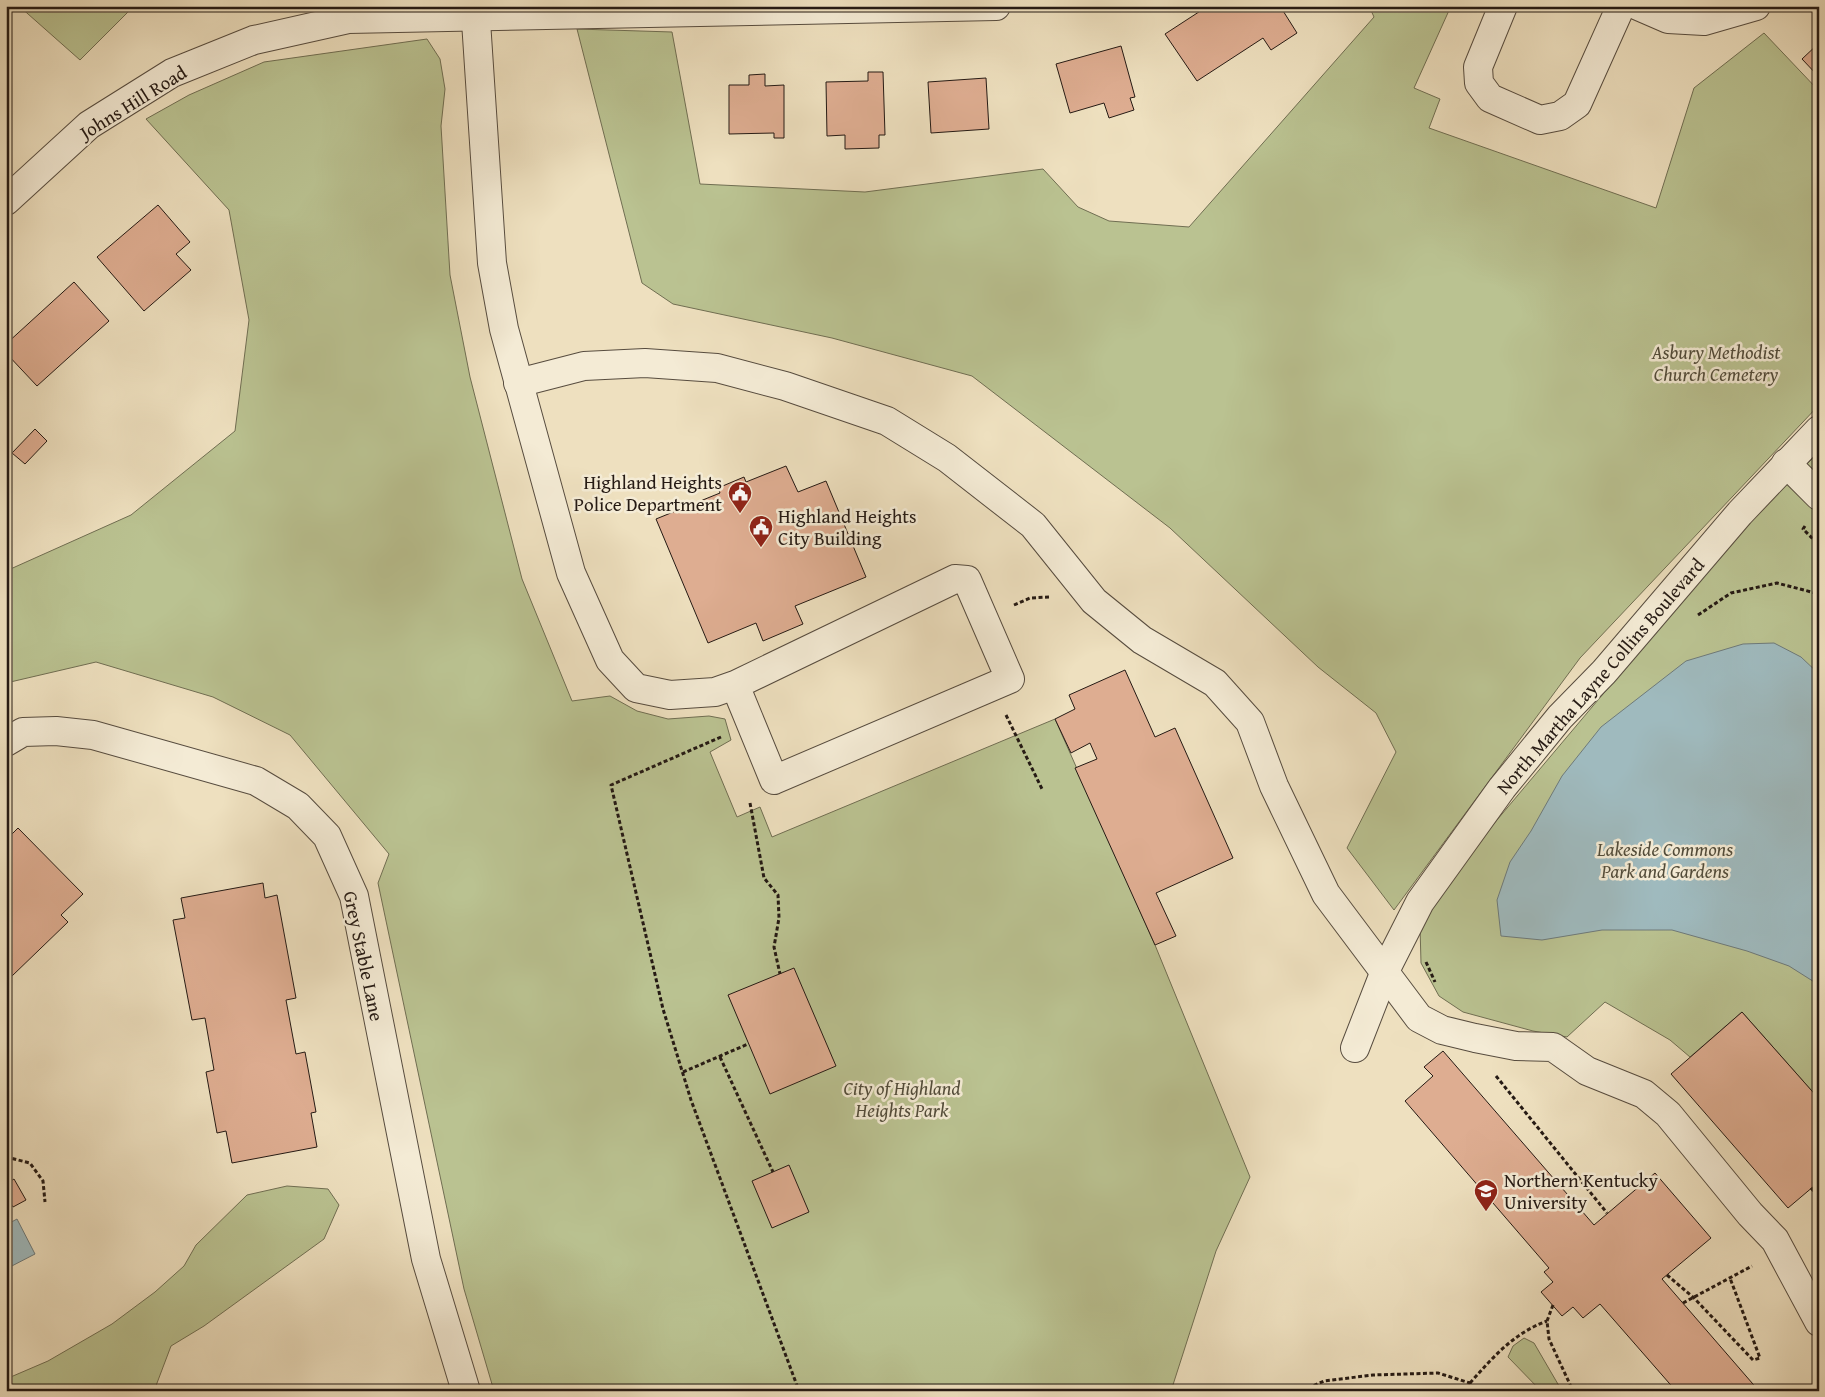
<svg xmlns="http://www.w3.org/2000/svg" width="1825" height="1397" font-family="'Gentium Book Plus',serif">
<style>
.green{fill:#bac291;stroke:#706e52}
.water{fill:#9fbabe;stroke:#6e7a7a}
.building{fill:#dead91;stroke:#251a14}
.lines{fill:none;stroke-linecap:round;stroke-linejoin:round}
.minor-casing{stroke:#574c3f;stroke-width:30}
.path{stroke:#251a14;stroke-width:3;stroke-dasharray:4 2.5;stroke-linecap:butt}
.minor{stroke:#f4ebd5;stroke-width:28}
.labels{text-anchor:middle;stroke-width:5;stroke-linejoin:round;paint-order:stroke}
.street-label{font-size:19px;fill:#251a14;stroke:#f4ebd5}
.park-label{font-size:19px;font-style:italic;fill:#524c3a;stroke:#f4ebd5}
.poi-label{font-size:19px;fill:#251a14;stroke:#f4ebd5;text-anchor:start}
</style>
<rect width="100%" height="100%" fill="#eee0bf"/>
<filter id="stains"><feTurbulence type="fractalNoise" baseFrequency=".004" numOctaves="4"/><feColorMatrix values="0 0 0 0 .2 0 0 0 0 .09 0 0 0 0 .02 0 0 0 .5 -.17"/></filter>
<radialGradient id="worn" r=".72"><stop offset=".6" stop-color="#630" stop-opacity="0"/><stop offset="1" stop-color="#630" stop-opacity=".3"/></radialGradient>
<!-- green -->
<g class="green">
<path d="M19,6H134L80,60Z"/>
<path d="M1369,6H1451L1414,88L1440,99L1429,128L1656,208L1694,88L1764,33L1819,91V405L1580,658L1394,910L1347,848L1396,752L1376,713L1318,667L1170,528L972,376L832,338L673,304L642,283L577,29L672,32L700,184L865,192L1043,169L1078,207L1109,221L1189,227L1374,17Z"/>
<path d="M427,39L440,59L445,89L441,126L450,275L470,377L522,579L572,701L610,696L637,711L668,719L709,716L725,719L731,740L710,752L737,817L760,807L772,837L1055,719L1155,945L1250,1177L1216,1251L1171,1391H494L464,1289L378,883L389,854L290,735L213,697L96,662L6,683V571L131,515L235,431L249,320L229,210L146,119L189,95L264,62Z"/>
<path d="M1819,452V1099L1742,1012L1690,1057L1670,1040L1605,1002L1567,1037L1533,1031L1463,1012L1439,996L1421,963L1420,926L1486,833L1742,529Z"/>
<path d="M287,1186L328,1189L339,1205L324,1239L204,1326L171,1346L154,1391H6V1379L48,1361L112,1324L155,1292L184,1266L196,1245L247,1195Z"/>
<path d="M1524,1338L1534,1343L1562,1391H1541L1508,1357L1513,1346Z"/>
</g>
<!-- water -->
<g class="water">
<path d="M1774,643L1801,657L1819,674V985L1789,966L1747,951L1672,930H1602L1542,940L1501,936L1497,900L1510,862L1531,831L1562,776L1601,727L1686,661L1743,644Z"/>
<path d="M17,1219L35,1254L6,1269V1225Z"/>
</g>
<!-- building -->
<g class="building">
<path d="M1208,6H1280L1297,33L1271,50L1263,38L1197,81L1165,34Z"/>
<path d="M1819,43V77L1802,59Z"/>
<path d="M1121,46L1135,97L1130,98L1134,110L1109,118L1104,103L1070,113L1056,64Z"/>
<path d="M868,72H883L885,135H879V148L845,149V135L827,136L826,82L868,81Z"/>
<path d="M765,74V86L784,85V138H774V133L729,134V85H749V75Z"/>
<path d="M986,78L989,129L931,133L928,82Z"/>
<path d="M158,205L190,242L176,254L191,270L144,311L97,257Z"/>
<path d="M74,282L109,321L37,386L6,353V344Z"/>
<path d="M35,429L47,441L25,464L12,453Z"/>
<path d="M786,466L798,492L826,481L866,577L795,606L803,624L763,641L756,623L708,643L656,519L720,493L718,488L744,477L746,482Z"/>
<path d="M1125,670L1155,737L1175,728L1233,858L1156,893L1176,936L1155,945L1075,768L1097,759L1090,743L1071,753L1055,719L1075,709L1069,695Z"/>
<path d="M18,828L83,894L61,915L68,922L12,976L6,972V840Z"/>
<path d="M263,883L265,898L277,895L296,998L286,1000L296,1054L305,1052L316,1112L311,1113L317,1147L232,1163L226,1131L217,1133L206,1072L214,1070L205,1018L192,1020L173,920L185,918L181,898Z"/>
<path d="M794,968L836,1066L770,1094L728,995Z"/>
<path d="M1742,1012L1819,1099V1192L1814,1186L1788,1208L1671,1074Z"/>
<path d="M1443,1051L1594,1225L1655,1173L1711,1238L1662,1279L1759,1391H1676L1600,1304L1583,1318L1573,1307L1562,1316L1541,1292L1553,1282L1544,1272L1549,1268L1405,1101L1433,1076L1424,1067Z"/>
<path d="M789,1165L809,1212L772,1228L752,1181Z"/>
<path d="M14,1179L26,1200L13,1207L6,1196V1184Z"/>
</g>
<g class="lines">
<!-- minor casing -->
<g class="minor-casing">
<g id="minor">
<path d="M475,6L492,263L504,329L571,573L610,660L636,688L670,695L715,692L735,685L774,780L1010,679L967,580L955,579L735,685"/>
<path d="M1503,6L1478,67L1479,83L1490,98L1540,120L1560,116L1577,104L1621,6"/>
<path d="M1638,6L1668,19L1704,21L1756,6"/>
<path d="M6,201L89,125L172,73L254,40L348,19L996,6"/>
<path d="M518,383L584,366L645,363L717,368L785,386L887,421L947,458L1033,525L1094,601L1142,640L1215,683L1250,722L1274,786L1326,894L1419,1018L1442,1030L1475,1038L1516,1046L1553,1047L1587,1071L1644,1094L1668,1114L1750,1214L1775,1240L1819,1322"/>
<path d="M1786,463L1819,496"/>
<path d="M6,742L23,732L56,731L93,735L256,781L298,806L327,836L354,896L426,1259L466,1391"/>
<path d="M1355,1048L1385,971L1420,902L1502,788L1560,717L1604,672L1740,513L1819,430"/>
</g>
</g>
<!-- path -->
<g class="path">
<path d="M1805,526L1803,529L1819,545"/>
<path d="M1014,605L1030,598L1049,597"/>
<path d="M1698,615L1731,593L1777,583L1819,594"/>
<path d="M1006,715L1043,791"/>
<path d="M721,737L611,785L663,1009L691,1100L799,1391"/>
<path d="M750,803L764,878L778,895L779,918L774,947L780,974"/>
<path d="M1426,962L1435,982"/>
<path d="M720,1057L773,1172"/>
<path d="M683,1072L748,1044"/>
<path d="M1496,1076L1607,1213"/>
<path d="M6,1157L30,1163L43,1181L45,1202"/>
<path d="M1811,1188L1819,1197"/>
<path d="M1667,1275L1694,1298L1753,1360L1760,1358L1730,1278"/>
<path d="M1683,1303L1752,1266"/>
<path d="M1553,1305L1547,1321L1549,1339L1573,1391"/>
<path d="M1470,1383C1493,1357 1514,1333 1547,1321"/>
<path d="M1302,1391L1324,1381L1373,1375L1438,1373L1470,1383L1469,1391"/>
</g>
<!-- minor -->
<use href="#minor" class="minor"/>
</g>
<!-- icons -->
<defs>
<g id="civic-pin" transform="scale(1.25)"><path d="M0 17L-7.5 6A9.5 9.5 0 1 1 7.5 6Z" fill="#8f2418" stroke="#f4ebd5"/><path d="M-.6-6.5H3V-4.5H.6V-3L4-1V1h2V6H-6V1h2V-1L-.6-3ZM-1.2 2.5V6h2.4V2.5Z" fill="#fff"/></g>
<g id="university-pin" transform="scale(1.25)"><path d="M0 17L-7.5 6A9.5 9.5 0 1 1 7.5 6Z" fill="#8f2418" stroke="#f4ebd5"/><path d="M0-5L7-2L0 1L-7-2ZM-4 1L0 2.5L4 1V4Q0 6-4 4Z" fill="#fff"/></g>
</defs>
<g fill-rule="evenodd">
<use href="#civic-pin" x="740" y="493"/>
<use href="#civic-pin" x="761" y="527"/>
<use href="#university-pin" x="1486" y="1191"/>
</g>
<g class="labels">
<!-- street labels -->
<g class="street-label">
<text transform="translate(133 102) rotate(-32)" y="7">Johns Hill Road</text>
<text transform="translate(1600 676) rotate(-49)" y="7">North Martha Layne Collins Boulevard</text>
<text transform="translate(364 956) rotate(78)" y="7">Grey Stable Lane</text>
</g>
<!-- park labels -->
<g class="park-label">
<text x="1716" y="359">Asbury Methodist<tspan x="1716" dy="22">Church Cemetery</tspan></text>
<text x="1665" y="856">Lakeside Commons<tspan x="1665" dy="22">Park and Gardens</tspan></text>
<text x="902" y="1095">City of Highland<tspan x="902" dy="22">Heights Park</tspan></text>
</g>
<!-- poi labels -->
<g class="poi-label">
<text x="722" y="489" text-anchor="end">Highland Heights<tspan x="722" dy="22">Police Department</tspan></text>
<text x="778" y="523">Highland Heights<tspan x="778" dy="22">City Building</tspan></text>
<text x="1504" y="1187">Northern Kentucky<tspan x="1504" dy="22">University</tspan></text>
</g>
</g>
<!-- margin -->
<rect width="1825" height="1397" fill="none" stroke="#eee0bf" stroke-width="25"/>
<rect x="8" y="8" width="1810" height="1382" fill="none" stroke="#251a14" stroke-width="2.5"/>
<rect x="12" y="12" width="1800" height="1372" fill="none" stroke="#251a14"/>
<rect width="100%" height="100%" filter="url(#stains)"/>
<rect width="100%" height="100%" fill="url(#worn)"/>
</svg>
